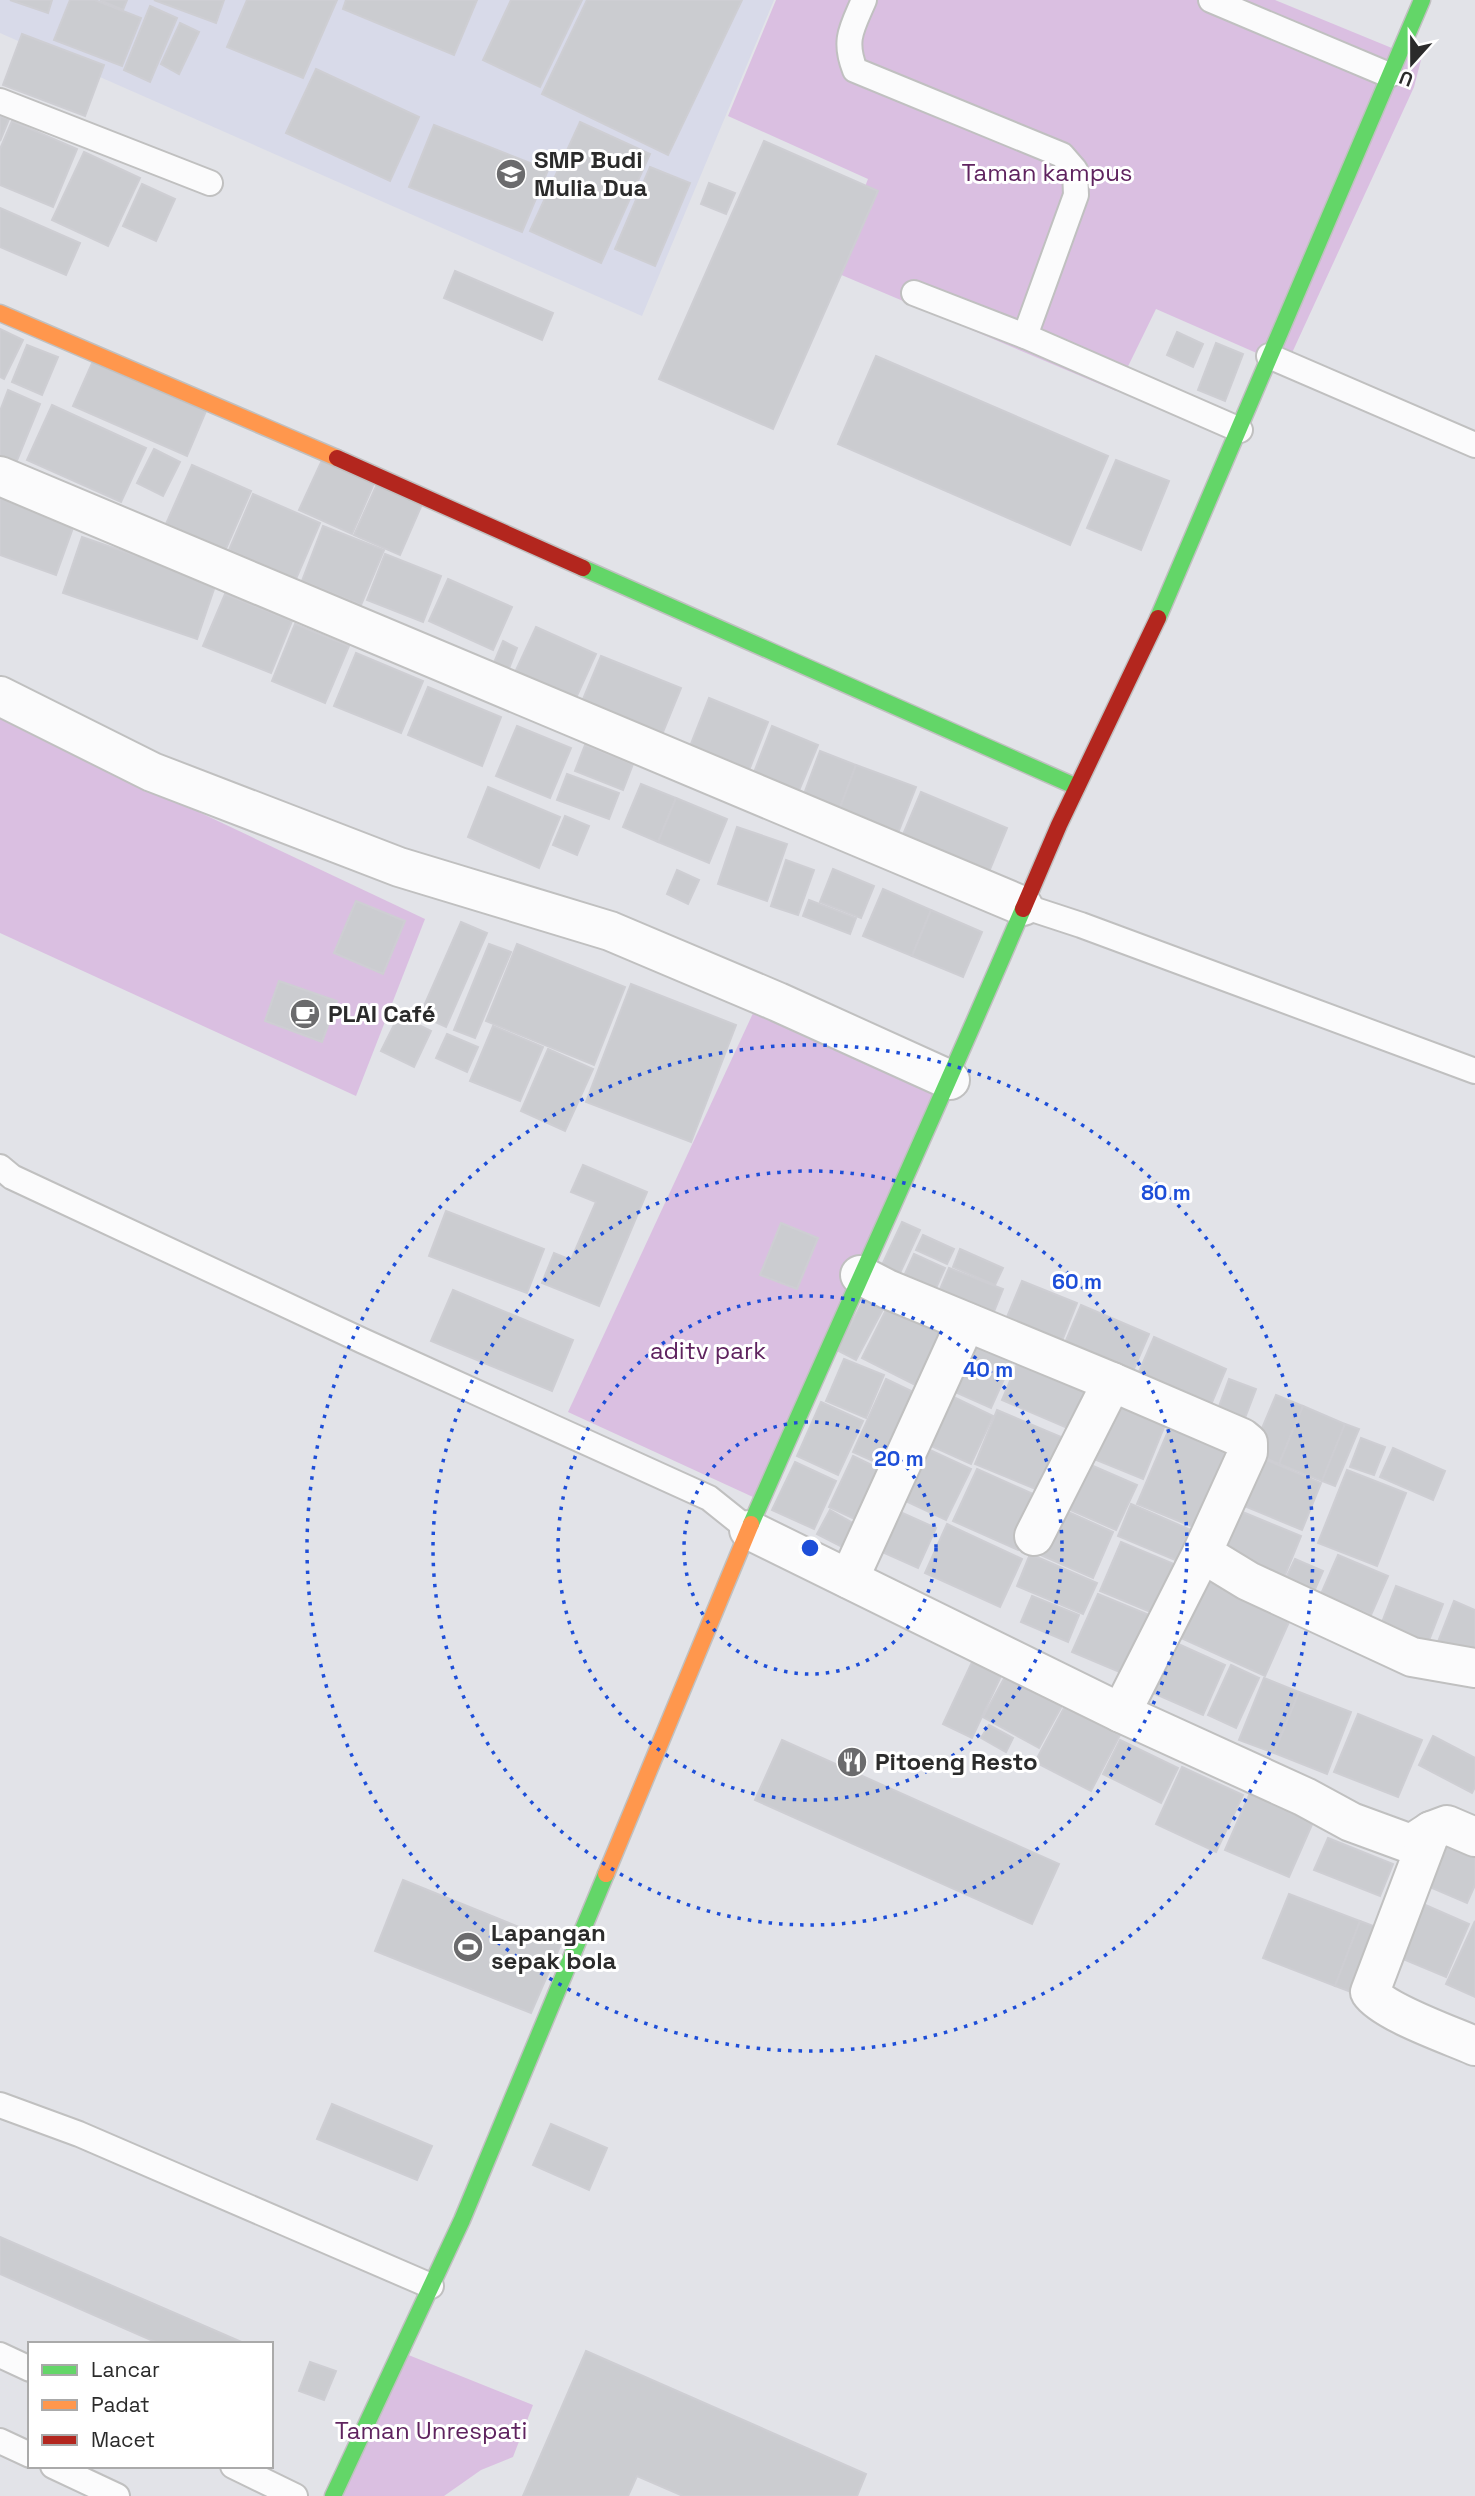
<svg xmlns="http://www.w3.org/2000/svg" width="1475" height="2496" font-family="'Space Grotesk',sans-serif">
<style>
.education{fill:#d8dae9}
.green{fill:#dabfe1}
.building{fill:#cbccd0;stroke:#ceced3;stroke-width:2}
.lines{fill:none;stroke-linecap:round;stroke-linejoin:round}
.lane-casing{stroke:#c0c0c0;stroke-width:28}
.street-casing{stroke:#c0c0c0;stroke-width:42}
.fast-casing{stroke:#c0c0c0;stroke-width:19}
.slow-casing{stroke:#c0c0c0;stroke-width:19}
.jam-casing{stroke:#c0c0c0;stroke-width:19}
.lane{stroke:#fbfbfc;stroke-width:24}
.street{stroke:#fbfbfc;stroke-width:38}
.fast{stroke:#63d668;stroke-width:16}
.slow{stroke:#ff974d;stroke-width:16}
.jam{stroke:#b3261e;stroke-width:16}
.ring{fill:none;stroke:#1d4ed8;stroke-width:3.5;stroke-dasharray:3.5 7}
.labels{text-anchor:middle;stroke-width:6;stroke-linejoin:round;paint-order:stroke}
.poi-label{font-size:24px;font-weight:bold;fill:#2b2b2b;stroke:#fff;text-anchor:start}
.park-label{font-size:24px;fill:#5f235f;stroke:#fff}
.centre{fill:#1d4ed8;stroke:#fff;stroke-width:3.5}
.ring-label{font-size:21px;text-anchor:middle;font-weight:bold;fill:#1d4ed8;stroke:#fff;stroke-width:6;stroke-linejoin:round;paint-order:stroke}
</style>
<rect width="100%" height="100%" fill="#e2e3e8"/>
<!-- education -->
<path class="education" d="M0,0H774L642,316L0,33Z"/>
<!-- green -->
<g class="green">
<path d="M776,0H1275L1421,60L1414,87L1286,366L1156,309L1116,391L832,271L868,179L728,116Z"/>
<path d="M0,718L425,919L356,1096L0,933Z"/>
<path d="M767,983L950,1067L753,1497L568,1412Z"/>
<path d="M401,2352L533,2405L513,2457L481,2470L444,2496H333Z"/>
</g>
<!-- building -->
<g class="building">
<path d="M10,0H52L48,13Z"/>
<path d="M70,0H95L141,18L122,66L54,40Z"/>
<path d="M100,0H127L123,10Z"/>
<path d="M154,0H224L216,23Z"/>
<path d="M247,0H337L303,78L227,47Z"/>
<path d="M346,0H477L454,55L343,9Z"/>
<path d="M511,0H582L540,87L483,60Z"/>
<path d="M587,0H742L668,155L542,94Z"/>
<path d="M150,6L177,18L150,82L124,70Z"/>
<path d="M180,23L199,32L179,74L161,64Z"/>
<path d="M22,34L104,65L85,116L3,85Z"/>
<path d="M316,69L419,117L390,181L286,133Z"/>
<path d="M0,116L9,119L0,141Z"/>
<path d="M12,121L77,149L53,207L0,185V149Z"/>
<path d="M580,122L650,154L601,263L530,231Z"/>
<path d="M434,125L548,170L522,232L409,187Z"/>
<path d="M764,141L878,191L773,429L659,379Z"/>
<path d="M84,152L140,178L108,246L52,220Z"/>
<path d="M650,167L690,183L655,266L615,249Z"/>
<path d="M709,183L735,193L726,214L701,204Z"/>
<path d="M142,184L175,199L156,241L123,226Z"/>
<path d="M0,208L80,243L66,275L0,247Z"/>
<path d="M455,271L553,313L542,340L444,298Z"/>
<path d="M0,329L23,340L4,379L0,377Z"/>
<path d="M1177,332L1203,344L1193,367L1167,355Z"/>
<path d="M1216,343L1243,354L1225,401L1198,390Z"/>
<path d="M27,345L58,357L42,395L12,382Z"/>
<path d="M876,356L1108,456L1070,545L838,444Z"/>
<path d="M93,361L206,411L187,456L73,406Z"/>
<path d="M8,390L40,404L16,463L0,456V411Z"/>
<path d="M52,405L146,448L121,502L27,460Z"/>
<path d="M154,449L180,462L163,496L137,483Z"/>
<path d="M323,458L375,481L352,534L299,510Z"/>
<path d="M1116,460L1169,481L1141,550L1087,528Z"/>
<path d="M192,465L251,491L225,551L166,524Z"/>
<path d="M378,482L423,502L400,555L354,535Z"/>
<path d="M253,494L320,523L296,579L229,550Z"/>
<path d="M0,498L74,525L56,575L0,555Z"/>
<path d="M323,526L384,550L361,605L302,581Z"/>
<path d="M82,537L216,583L197,639L63,593Z"/>
<path d="M385,554L441,576L423,622L367,600Z"/>
<path d="M448,579L512,607L493,650L429,621Z"/>
<path d="M225,594L292,621L271,673L203,646Z"/>
<path d="M295,624L349,646L325,703L272,681Z"/>
<path d="M536,627L596,654L571,709L511,681Z"/>
<path d="M503,641L517,648L508,671L493,665Z"/>
<path d="M356,653L423,681L401,733L334,706Z"/>
<path d="M601,656L681,688L661,737L581,704Z"/>
<path d="M428,687L501,717L482,766L408,735Z"/>
<path d="M709,698L768,722L746,778L687,754Z"/>
<path d="M517,726L571,748L550,798L496,776Z"/>
<path d="M772,726L818,745L798,793L753,775Z"/>
<path d="M585,745L633,764L623,790L575,771Z"/>
<path d="M820,751L856,765L837,816L801,802Z"/>
<path d="M856,765L916,787L896,838L837,816Z"/>
<path d="M567,774L619,793L609,819L557,800Z"/>
<path d="M641,784L676,798L658,842L623,827Z"/>
<path d="M488,787L560,817L539,868L468,837Z"/>
<path d="M921,792L1007,828L986,879L899,844Z"/>
<path d="M676,798L727,819L709,863L658,842Z"/>
<path d="M565,816L589,826L577,855L553,845Z"/>
<path d="M737,827L787,844L767,901L718,884Z"/>
<path d="M786,860L814,870L798,915L771,906Z"/>
<path d="M833,869L874,886L861,918L820,902Z"/>
<path d="M677,870L699,880L688,904L667,894Z"/>
<path d="M883,889L931,910L912,956L863,936Z"/>
<path d="M809,900L856,918L850,934L803,916Z"/>
<path d="M356,901L405,921L383,974L334,953Z"/>
<path d="M931,910L982,932L963,977L912,956Z"/>
<path d="M461,922L487,933L446,1027L420,1015Z"/>
<path d="M489,944L511,952L475,1038L454,1030Z"/>
<path d="M517,944L625,987L594,1065L486,1021Z"/>
<path d="M279,981L337,1001L322,1042L265,1021Z"/>
<path d="M631,984L736,1025L691,1142L586,1102Z"/>
<path d="M399,1015L431,1031L414,1067L381,1051Z"/>
<path d="M493,1026L543,1047L520,1101L470,1081Z"/>
<path d="M447,1034L478,1047L467,1072L436,1058Z"/>
<path d="M548,1049L593,1069L565,1131L521,1111Z"/>
<path d="M583,1165L647,1192L599,1306L542,1283L554,1253L571,1260L596,1202L571,1192Z"/>
<path d="M446,1211L544,1249L527,1293L429,1256Z"/>
<path d="M902,1222L920,1230L893,1288L875,1280Z"/>
<path d="M781,1223L818,1238L797,1289L760,1275Z"/>
<path d="M923,1235L954,1249L947,1264L916,1250Z"/>
<path d="M960,1249L1003,1268L995,1285L953,1267Z"/>
<path d="M914,1254L945,1268L929,1304L898,1289Z"/>
<path d="M949,1268L1003,1289L987,1329L933,1306Z"/>
<path d="M1022,1281L1077,1303L1056,1356L1000,1334Z"/>
<path d="M870,1288L889,1298L856,1360L837,1350Z"/>
<path d="M453,1290L573,1340L552,1391L431,1341Z"/>
<path d="M891,1300L958,1334L929,1392L862,1358Z"/>
<path d="M1081,1305L1149,1334L1127,1385L1059,1357Z"/>
<path d="M973,1328L1018,1348L991,1408L946,1388Z"/>
<path d="M1154,1337L1226,1369L1205,1419L1132,1388Z"/>
<path d="M1024,1348L1101,1382L1079,1433L1002,1400Z"/>
<path d="M844,1359L884,1375L866,1418L826,1401Z"/>
<path d="M886,1379L928,1399L895,1471L853,1452Z"/>
<path d="M1229,1379L1256,1389L1240,1431L1214,1420Z"/>
<path d="M941,1391L993,1416L971,1464L918,1440Z"/>
<path d="M1115,1393L1169,1415L1143,1479L1089,1457Z"/>
<path d="M1276,1395L1303,1406L1279,1464L1252,1452Z"/>
<path d="M821,1402L863,1421L838,1475L797,1456Z"/>
<path d="M1303,1406L1345,1424L1322,1481L1279,1464Z"/>
<path d="M997,1410L1073,1442L1050,1495L975,1464Z"/>
<path d="M1172,1422L1238,1449L1203,1531L1137,1504Z"/>
<path d="M1345,1424L1359,1429L1335,1486L1322,1481Z"/>
<path d="M1361,1438L1385,1447L1374,1475L1350,1467Z"/>
<path d="M919,1445L971,1469L946,1520L895,1496Z"/>
<path d="M1393,1448L1445,1471L1433,1500L1380,1477Z"/>
<path d="M853,1456L888,1473L863,1523L829,1507Z"/>
<path d="M1257,1456L1321,1483L1302,1530L1237,1503Z"/>
<path d="M1077,1459L1137,1485L1116,1530L1057,1504Z"/>
<path d="M795,1462L836,1481L814,1529L772,1510Z"/>
<path d="M977,1469L1042,1498L1018,1550L953,1521Z"/>
<path d="M1347,1470L1406,1493L1377,1566L1318,1543Z"/>
<path d="M1131,1504L1200,1534L1187,1565L1118,1536Z"/>
<path d="M889,1507L936,1528L918,1568L871,1547Z"/>
<path d="M1057,1507L1113,1532L1093,1578L1036,1553Z"/>
<path d="M1233,1508L1301,1536L1283,1580L1215,1553Z"/>
<path d="M830,1510L858,1526L846,1549L817,1534Z"/>
<path d="M947,1524L1022,1559L1000,1607L925,1573Z"/>
<path d="M1121,1542L1181,1567L1160,1616L1100,1591Z"/>
<path d="M1030,1554L1097,1583L1083,1614L1017,1586Z"/>
<path d="M1338,1555L1388,1576L1371,1615L1321,1594Z"/>
<path d="M1295,1559L1323,1571L1312,1596L1283,1584Z"/>
<path d="M1199,1570L1293,1613L1265,1676L1170,1633Z"/>
<path d="M1396,1586L1443,1604L1428,1643L1381,1625Z"/>
<path d="M1098,1594L1154,1617L1129,1676L1072,1652Z"/>
<path d="M1032,1596L1079,1615L1068,1642L1021,1622Z"/>
<path d="M1454,1601L1475,1610V1663L1436,1647Z"/>
<path d="M1165,1638L1225,1665L1203,1715L1144,1689Z"/>
<path d="M973,1660L1002,1674L972,1738L943,1724Z"/>
<path d="M1231,1665L1259,1678L1236,1728L1208,1715Z"/>
<path d="M1007,1673L1063,1704L1039,1748L983,1717Z"/>
<path d="M1264,1678L1299,1692L1274,1753L1239,1740Z"/>
<path d="M1299,1692L1351,1712L1327,1774L1274,1753Z"/>
<path d="M1065,1706L1120,1735L1091,1791L1035,1762Z"/>
<path d="M1358,1714L1422,1740L1398,1797L1334,1772Z"/>
<path d="M989,1725L1013,1738L1006,1752L981,1738Z"/>
<path d="M1433,1736L1475,1758V1787L1472,1793L1419,1765Z"/>
<path d="M782,1740L1059,1864L1032,1924L755,1800Z"/>
<path d="M1120,1740L1178,1768L1161,1803L1103,1774Z"/>
<path d="M1182,1767L1243,1795L1216,1852L1156,1824Z"/>
<path d="M1250,1793L1314,1820L1289,1877L1225,1850Z"/>
<path d="M1440,1832L1475,1847V1885L1467,1903L1418,1882Z"/>
<path d="M1328,1838L1393,1864L1380,1896L1314,1870Z"/>
<path d="M403,1880L561,1944L531,2013L375,1951Z"/>
<path d="M1289,1894L1360,1921L1335,1986L1263,1958Z"/>
<path d="M1414,1900L1469,1924L1446,1977L1391,1954Z"/>
<path d="M1360,1921L1384,1930L1359,1995L1335,1986Z"/>
<path d="M1475,1921V1997L1446,1984Z"/>
<path d="M332,2104L432,2146L417,2180L317,2139Z"/>
<path d="M551,2124L607,2148L589,2190L533,2165Z"/>
<path d="M0,2237L246,2344H160L0,2274Z"/>
<path d="M586,2351L866,2474L857,2496H683L637,2476L628,2496H523Z"/>
<path d="M310,2362L336,2371L324,2400L299,2391Z"/>
</g>
<g class="lines">
<!-- lane casing -->
<g class="lane-casing">
<g id="lane">
<path d="M864,0C852,28 843,40 855,70L1062,155L1075,170L1076,195L1025,336"/>
<path d="M1211,0L1389,75"/>
<path d="M0,101L210,183"/>
<path d="M914,293L1025,336L1240,430"/>
<path d="M1269,356L1475,445"/>
<path d="M1023,906L1081,925L1475,1071"/>
<path d="M0,1167L12,1177L363,1341L709,1498L749,1530"/>
<path d="M0,2105L79,2134L431,2286"/>
<path d="M0,2355L30,2369"/>
<path d="M0,2441L30,2455"/>
<path d="M53,2466L117,2496"/>
<path d="M233,2466L295,2496"/>
</g>
</g>
<!-- street casing -->
<g class="street-casing">
<g id="street">
<path d="M0,476L1023,906"/>
<path d="M0,696L152,772L399,867L610,931L778,1002L950,1080"/>
<path d="M860,1275L887,1289L1112,1382L1242,1438L1248,1443V1452L1202,1553L1248,1581L1412,1657L1475,1668"/>
<path d="M749,1530L1121,1713L1305,1797L1351,1822L1411,1844L1431,1831L1447,1825L1475,1837"/>
<path d="M1034,1536L1112,1382"/>
<path d="M849,1579L966,1322"/>
<path d="M1121,1713L1202,1553"/>
<path d="M1431,1831L1370,1992C1383,2012 1450,2035 1475,2046"/>
</g>
</g>
<!-- fast casing -->
<g class="fast-casing">
<g id="fast">
<path d="M583,568L1077,787"/>
<path d="M1158,618L1422,0"/>
<path d="M751,1524C841,1319 935,1115 1023,909"/>
<path d="M333,2496L462,2220L606,1874"/>
</g>
</g>
<!-- slow casing -->
<g class="slow-casing">
<g id="slow">
<path d="M0,313L337,458"/>
<path d="M606,1874L751,1524"/>
</g>
</g>
<!-- jam casing -->
<g class="jam-casing">
<g id="jam">
<path d="M337,458L583,568"/>
<path d="M1023,909L1059,825L1158,618"/>
</g>
</g>
<!-- lane -->
<use href="#lane" class="lane"/>
<!-- street -->
<use href="#street" class="street"/>
<!-- fast -->
<use href="#fast" class="fast"/>
<!-- slow -->
<use href="#slow" class="slow"/>
<!-- jam -->
<use href="#jam" class="jam"/>
</g>
<!-- distance rings -->
<g class="ring">
<circle cx="810" cy="1548" r="126"/>
<circle cx="810" cy="1548" r="252"/>
<circle cx="810" cy="1548" r="377"/>
<circle cx="810" cy="1548" r="503"/>
</g>
<!-- icons -->
<defs>
<g id="school-disc" transform="scale(1.575)"><circle r="9.5" fill="#6b6b6d" stroke="#fff"/><path d="M0-5L7-2L0 1L-7-2ZM-4 1L0 2.5L4 1V4Q0 6-4 4Z" fill="#fff"/></g>
<g id="cafe-disc" transform="scale(1.575)"><circle r="9.5" fill="#6b6b6d" stroke="#fff"/><path d="M-5.5-4.5H6V0H3Q3 3.5 0 3.5H-2.5Q-5.5 3.5-5.5 0ZM3-3.2v2h1.7v-2ZM-6 4.5H4V6H-6Z" fill="#fff"/></g>
<g id="restaurant-disc" transform="scale(1.575)"><circle r="9.5" fill="#6b6b6d" stroke="#fff"/><path d="M-5-6h1v4h1v-4h1v4h1v-4h1v5L-1.5 .5V6h-2V.5L-5-1ZM5-6V6H3V1.5H1.5Q1.5-4 5-6Z" fill="#fff"/></g>
<g id="stadium-disc" transform="scale(1.575)"><circle r="9.5" fill="#6b6b6d" stroke="#fff"/><path d="M0-5a6.5 5 0 1 0 0 10a6.5 5 0 1 0 0-10ZM-3.5-1.8h7v3.6h-7Z" fill="#fff"/></g>
</defs>
<g fill-rule="evenodd">
<use href="#school-disc" x="511" y="174"/>
<use href="#cafe-disc" x="305" y="1014"/>
<use href="#restaurant-disc" x="852" y="1762"/>
<use href="#stadium-disc" x="468" y="1947"/>
</g>
<g class="labels">
<!-- poi labels -->
<g class="poi-label">
<text x="534" y="168">SMP Budi<tspan x="534" dy="28">Mulia Dua</tspan></text>
<text x="328" y="1022">PLAI Café</text>
<text x="875" y="1770">Pitoeng Resto</text>
<text x="491" y="1941">Lapangan<tspan x="491" dy="28">sepak bola</tspan></text>
</g>
<!-- park labels -->
<g class="park-label">
<text x="1047" y="181">Taman kampus</text>
<text x="708" y="1359">aditv park</text>
<text x="431" y="2439">Taman Unrespati</text>
</g>
</g>
<circle cx="810" cy="1548" r="10" class="centre"/>
<g class="ring-label">
<text x="1166" y="1200">80 m</text>
<text x="1077" y="1289">60 m</text>
<text x="988" y="1377">40 m</text>
<text x="899" y="1466">20 m</text>
</g>
<!-- legend -->
<rect x="28" y="2342" width="245" height="126" fill="#ffffff" stroke="#aaaaaa" stroke-width="2"/>
<rect x="42" y="2365" width="35" height="10" fill="#63d668" stroke="#aaaaaa" stroke-width="2"/>
<text x="91" y="2377" font-size="21" fill="#2b2b2b">Lancar</text>
<rect x="42" y="2400" width="35" height="10" fill="#ff974d" stroke="#aaaaaa" stroke-width="2"/>
<text x="91" y="2412" font-size="21" fill="#2b2b2b">Padat</text>
<rect x="42" y="2435" width="35" height="10" fill="#b3261e" stroke="#aaaaaa" stroke-width="2"/>
<text x="91" y="2447" font-size="21" fill="#2b2b2b">Macet</text>
<!-- north arrow -->
<g transform="translate(1412 63) rotate(201)" stroke="#ffffff" stroke-width="5" paint-order="stroke">
<path d="M0-5L12 26L0 18L-12 26Z" fill="#2b2b2b"/>
<text y="-10" font-size="19" font-weight="bold" text-anchor="middle" fill="#2b2b2b">U</text>
</g>
</svg>
